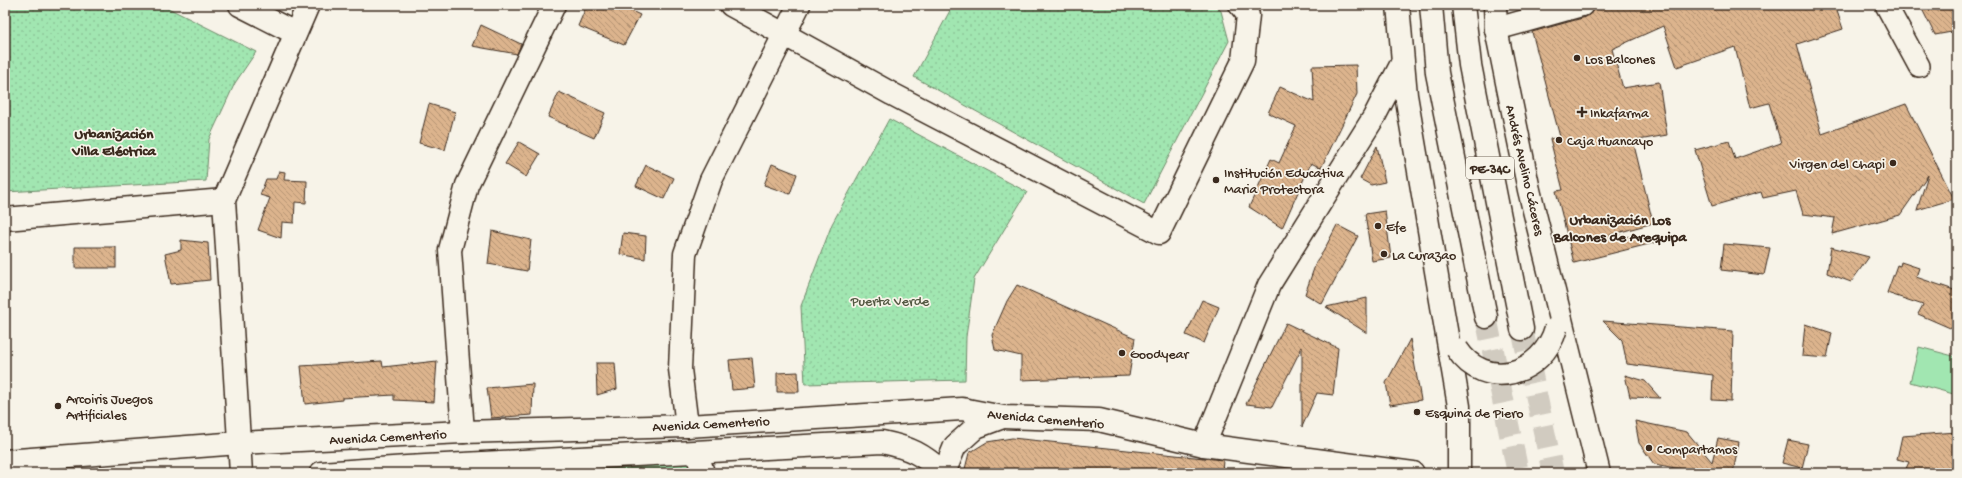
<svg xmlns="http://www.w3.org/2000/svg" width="1962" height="478" font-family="'Gochi Hand',sans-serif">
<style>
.grass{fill:#a1e6b1;stroke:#6e8868}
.park{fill:url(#park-dots);stroke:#6e8868}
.building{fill:url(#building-back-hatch);stroke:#3b2a1e}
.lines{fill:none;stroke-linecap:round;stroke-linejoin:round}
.trunk-tunnel{stroke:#d1cbc0;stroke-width:22;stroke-dasharray:22 11;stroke-linecap:butt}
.pedestrian-casing{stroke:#3b2a1e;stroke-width:24}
.minor-casing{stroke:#3b2a1e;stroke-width:25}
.secondary-casing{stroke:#3b2a1e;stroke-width:25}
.trunk-casing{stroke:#3b2a1e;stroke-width:25}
.pedestrian{stroke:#f7f3e8;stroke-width:21}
.minor{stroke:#f7f3e8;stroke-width:22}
.secondary{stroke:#f7f3e8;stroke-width:22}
.trunk{stroke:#f7f3e8;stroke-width:22}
.secondary-bridge-casing{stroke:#3b2a1e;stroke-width:25;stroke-linecap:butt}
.secondary-bridge{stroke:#f7f3e8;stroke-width:22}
.poi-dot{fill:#3b2a1e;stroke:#f7f3e8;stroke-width:1.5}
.labels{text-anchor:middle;stroke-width:3.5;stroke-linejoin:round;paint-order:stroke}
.shield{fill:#f7f3e8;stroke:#73665b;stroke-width:1}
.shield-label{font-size:13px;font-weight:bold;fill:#3b2a1e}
.poi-label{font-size:14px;fill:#3b2a1e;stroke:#f7f3e8;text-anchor:start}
.street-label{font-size:14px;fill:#3b2a1e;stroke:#f7f3e8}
.park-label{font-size:14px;fill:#545943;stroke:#f7f3e8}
.neighbourhood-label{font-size:15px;font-weight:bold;fill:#3b2a1e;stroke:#f7f3e8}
</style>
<defs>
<pattern id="park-dots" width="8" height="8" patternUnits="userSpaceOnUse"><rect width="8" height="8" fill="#a1e6b1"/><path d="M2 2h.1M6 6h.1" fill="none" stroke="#8cc598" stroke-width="1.8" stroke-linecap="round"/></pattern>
<pattern id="building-back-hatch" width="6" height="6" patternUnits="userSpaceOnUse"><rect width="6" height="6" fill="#dcb48d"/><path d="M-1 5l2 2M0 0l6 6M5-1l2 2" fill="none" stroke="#b49373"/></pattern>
</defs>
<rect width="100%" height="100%" fill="#f7f3e8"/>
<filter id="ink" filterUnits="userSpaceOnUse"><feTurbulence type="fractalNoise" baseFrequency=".025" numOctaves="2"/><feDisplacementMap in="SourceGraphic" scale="8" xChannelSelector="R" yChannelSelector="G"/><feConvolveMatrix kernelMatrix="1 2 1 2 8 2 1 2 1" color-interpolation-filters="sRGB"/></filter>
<g filter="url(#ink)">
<!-- grass -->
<path class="grass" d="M1919,347L1957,357V395L1910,382Z"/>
<!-- park -->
<g class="park">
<path d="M5,5H162L256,52L235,83L209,139L206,181L5,192Z"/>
<path d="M953,5H1215L1221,11L1229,41L1144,204L914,77Z"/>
<path d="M889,119L1027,192L974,279L966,337L965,380L805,384L801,306L832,224Z"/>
<path d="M691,459L693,473H502Z"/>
</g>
<!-- building -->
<g class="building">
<path d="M587,5H619L640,15L624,45L578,26Z"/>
<path d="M1594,5H1835L1843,29L1797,44L1822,134L1906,104L1954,199L1917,210L1928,175L1900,215L1832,234L1835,218L1803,214L1796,191L1763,198L1761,192L1712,206L1695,150L1729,141L1735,159L1781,143L1769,103L1750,108L1735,47L1677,67L1663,26L1612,49L1623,88L1659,82L1667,135L1633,141L1653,223L1610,235L1657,239V242L1574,263L1556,191L1563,190L1550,139L1560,137L1532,32L1586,17L1591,13Z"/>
<path d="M1920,5H1957V31L1935,35Z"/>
<path d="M481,25L521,44L517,54L472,46Z"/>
<path d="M1356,65L1357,94L1321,168L1311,163L1282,228L1249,207L1271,159L1279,163L1296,126L1268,113L1280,87L1314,102L1312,66Z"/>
<path d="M559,92L605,113L594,138L548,117Z"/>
<path d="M429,104L455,112L445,150L419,143Z"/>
<path d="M519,142L540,154L526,177L505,164Z"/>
<path d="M1377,146L1385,182L1371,185L1360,179Z"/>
<path d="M772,164L797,174L790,194L764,185Z"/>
<path d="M646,165L674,178L664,199L636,186Z"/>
<path d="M279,171L285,172L284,180L307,181L306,203L295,202L294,223L282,222L281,238L258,230L270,198L260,195L266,179H276Z"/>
<path d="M1385,211L1391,258L1372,261L1365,214Z"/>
<path d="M1337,225L1358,236L1322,304L1305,294L1317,260L1323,252Z"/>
<path d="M492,231L531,240L527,271L488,264Z"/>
<path d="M623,233L646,236L645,259L620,254Z"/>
<path d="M181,240L208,243L210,280L171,284L165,254L181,250Z"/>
<path d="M1724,244L1770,248L1764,275L1721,270Z"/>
<rect x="75" y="247" width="41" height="21"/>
<path d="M1831,247L1869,257L1851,282L1827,273Z"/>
<path d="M1901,262L1919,268L1916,277L1957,291V331L1918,314L1923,305L1887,293L1897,265L1900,266Z"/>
<path d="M1017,285L1135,338L1129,376L1021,380V356L995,350L992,335L1007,301Z"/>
<path d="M1367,298V333L1326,307Z"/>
<path d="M1202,300L1219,307L1204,343L1186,335Z"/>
<path d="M1603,321L1733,331L1731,401L1712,400L1713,375L1627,364L1622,340Z"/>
<path d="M1286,323L1338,348L1333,395L1317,393L1302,427V347L1272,407L1246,404Z"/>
<path d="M1805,324L1832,333L1827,358L1802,356Z"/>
<path d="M1410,339L1421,400L1390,405L1386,383Z"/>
<path d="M752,358L755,388L732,390L729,360Z"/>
<path d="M382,361L383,367L437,361L434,402L394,400V395L342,398V400L305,404L301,366Z"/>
<path d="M596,363H615L617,389L597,395Z"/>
<path d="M798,372L799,392H777V373Z"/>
<path d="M1625,375L1645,381L1660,398L1630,397Z"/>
<path d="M533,384L532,415L491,418L487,388Z"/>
<path d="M1635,421L1687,432L1712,462L1718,438L1739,442L1733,473H1702L1654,464L1639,443Z"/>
<path d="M1957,432V473H1904L1909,462L1897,459L1902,436Z"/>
<path d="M1012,438L1223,460L1222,473H964L969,453L987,442Z"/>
<path d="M1788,440L1808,444L1802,468L1782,463Z"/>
</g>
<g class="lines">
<!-- trunk-tunnel -->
<g class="trunk-tunnel">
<path d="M1486,317L1518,473"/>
<path d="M1522,329L1553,473"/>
</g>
<!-- pedestrian casing -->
<g class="pedestrian-casing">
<path id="pedestrian" d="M1886,5L1919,66"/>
</g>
<!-- minor casing -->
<g class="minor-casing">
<g id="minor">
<path d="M240,5L295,33"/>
<path d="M731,5L892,94L1159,233L1243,61L1248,15L1240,5"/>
<path d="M1496,29L1582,5"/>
<path d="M5,219L224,200"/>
<path d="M687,426L680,369L685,254L711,180L799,5"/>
<path d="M463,432L450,250L467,185L554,5"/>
<path d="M697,453L703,473"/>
<path d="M241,473L224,200L308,5"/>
</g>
</g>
<!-- secondary casing -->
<g class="secondary-casing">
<g id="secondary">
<path d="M1398,5L1406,95L1459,406V473"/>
<path d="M1495,5L1496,29L1529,190L1599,473"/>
<path d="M1204,445L1269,285L1374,117L1402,63"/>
<path d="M5,461L239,443L463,432L687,426L962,409L1003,417L1099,420L1204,445L1413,473"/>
<path d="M321,473L407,467L882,442C911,448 922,454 944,473"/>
<path d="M944,473L955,446L976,427L1003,417"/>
</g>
</g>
<!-- trunk casing -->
<g class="trunk-casing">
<g id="trunk">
<path d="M1431,5L1437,73L1486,317"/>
<path d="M1463,5L1470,65L1522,329"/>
</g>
</g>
<!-- pedestrian -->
<use href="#pedestrian" class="pedestrian"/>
<!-- minor -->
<use href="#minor" class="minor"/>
<!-- secondary -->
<use href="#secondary" class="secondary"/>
<!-- trunk -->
<use href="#trunk" class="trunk"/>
<!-- secondary-bridge casing -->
<g class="secondary-bridge-casing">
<path id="secondary-bridge" d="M1457,349C1485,392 1543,375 1556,328"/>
</g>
<!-- secondary-bridge -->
<use href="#secondary-bridge" class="secondary-bridge"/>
</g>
</g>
<!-- markers -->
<g class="poi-dot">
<circle cx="1577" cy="58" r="4"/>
<path d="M1580 106h4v4h4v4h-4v4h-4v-4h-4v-4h4z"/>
<circle cx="1559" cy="140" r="4"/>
<circle cx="1893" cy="163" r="4"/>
<circle cx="1216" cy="180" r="4"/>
<circle cx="1378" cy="226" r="4"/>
<circle cx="1384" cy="254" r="4"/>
<circle cx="1122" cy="353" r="4"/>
<circle cx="58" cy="406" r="4"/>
<circle cx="1417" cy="412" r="4"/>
<circle cx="1649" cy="448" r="4"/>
</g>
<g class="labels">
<!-- shield labels -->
<rect class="shield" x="1466" y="157" width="48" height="22" rx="3"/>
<g class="shield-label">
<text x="1490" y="173">PE-34C</text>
</g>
<!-- poi labels -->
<g class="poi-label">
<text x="1585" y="63">Los Balcones</text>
<text x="1590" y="117">Inkafarma</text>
<text x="1567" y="145">Caja Huancayo</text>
<text x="1885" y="168" text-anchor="end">Virgen del Chapi</text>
<text x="1224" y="177">Institución Educativa<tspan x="1224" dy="16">Maria Protectora</tspan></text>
<text x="1386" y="231">Efe</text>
<text x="1392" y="259">La Curazao</text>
<text x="1130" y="358">Goodyear</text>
<text x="66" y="403">Arcoiris Juegos<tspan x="66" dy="16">Artificiales</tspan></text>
<text x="1425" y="417">Esquina de Piero</text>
<text x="1657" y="453">Compartamos</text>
</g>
<!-- street labels -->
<g class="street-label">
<text transform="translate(1526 170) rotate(77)" y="5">Andrés Avelino Cáceres</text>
<text transform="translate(1046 418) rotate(5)" y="5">Avenida Cementerio</text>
<text transform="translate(711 423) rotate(-3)" y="5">Avenida Cementerio</text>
<text transform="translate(388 436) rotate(-3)" y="5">Avenida Cementerio</text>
</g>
<!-- park labels -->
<g class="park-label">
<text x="890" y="305">Puerta Verde</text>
</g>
<!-- neighbourhood labels -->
<g class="neighbourhood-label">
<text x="114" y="138">Urbanización<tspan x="114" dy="17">Villa Eléctrica</tspan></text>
<text x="1620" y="224">Urbanización Los<tspan x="1620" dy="17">Balcones de Arequipa</tspan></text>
</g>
</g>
<!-- margin -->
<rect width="1962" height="478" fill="none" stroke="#f7f3e8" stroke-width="20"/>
<rect x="10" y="10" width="1942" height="458" fill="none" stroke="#3b2a1e" stroke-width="1.5" filter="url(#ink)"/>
</svg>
